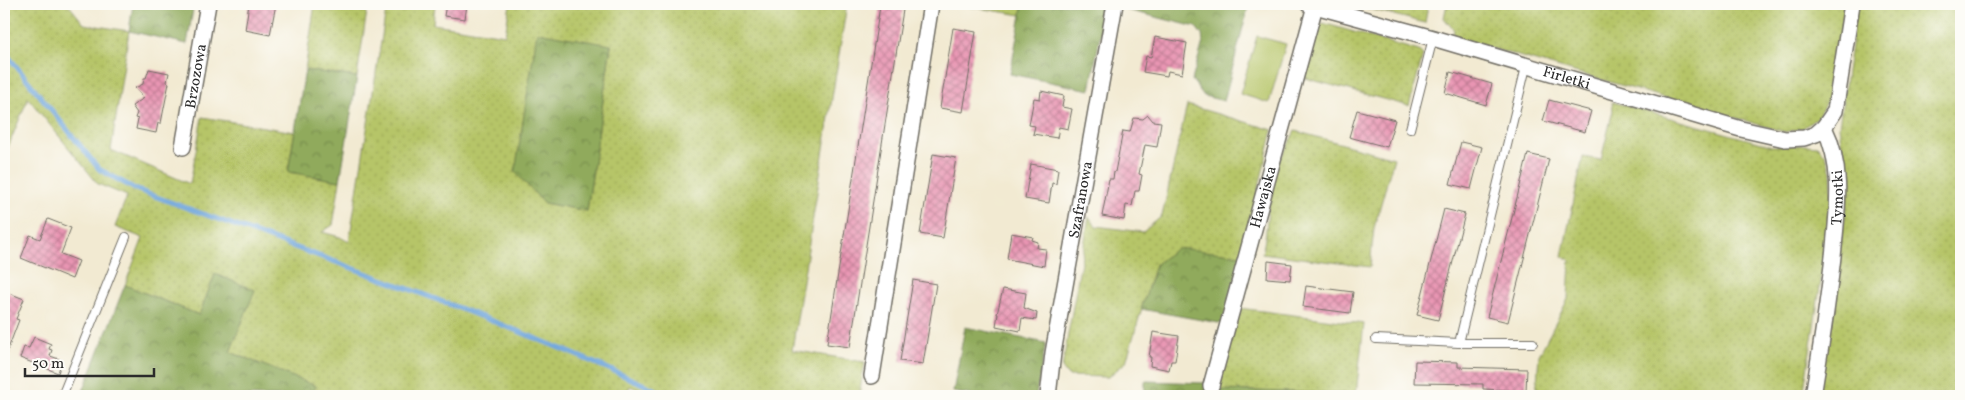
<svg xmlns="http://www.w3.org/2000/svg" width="1965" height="400" font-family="Vollkorn,serif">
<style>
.grass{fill:url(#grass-dots);stroke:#707849;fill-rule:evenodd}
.forest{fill:url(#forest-crowns);stroke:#5e6a44}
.green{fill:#b6c567;stroke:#707849}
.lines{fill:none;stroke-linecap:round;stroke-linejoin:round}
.stream{stroke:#6da4db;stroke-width:5}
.building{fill:url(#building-cross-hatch)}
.lane-casing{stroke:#716e65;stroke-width:10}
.street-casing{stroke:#716e65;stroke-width:18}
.lane{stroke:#fff;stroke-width:8}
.street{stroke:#fff;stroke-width:15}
.labels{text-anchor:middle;stroke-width:4.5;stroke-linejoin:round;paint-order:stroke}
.street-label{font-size:15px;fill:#2b2b2b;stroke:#fdfcf7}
</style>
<defs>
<pattern id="grass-dots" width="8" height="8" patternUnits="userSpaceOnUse" patternTransform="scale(1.25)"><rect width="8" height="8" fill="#b6c567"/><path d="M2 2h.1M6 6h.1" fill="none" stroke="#9da95a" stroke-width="1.8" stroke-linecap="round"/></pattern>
<pattern id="forest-crowns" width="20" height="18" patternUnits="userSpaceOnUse" patternTransform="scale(1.25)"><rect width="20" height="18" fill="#90aa5c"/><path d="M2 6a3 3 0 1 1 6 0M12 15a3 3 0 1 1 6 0" fill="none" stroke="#768b4c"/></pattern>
<pattern id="building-cross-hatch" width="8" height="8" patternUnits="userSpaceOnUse" patternTransform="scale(1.25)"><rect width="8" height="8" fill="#e995b3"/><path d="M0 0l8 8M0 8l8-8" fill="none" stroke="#bd7a92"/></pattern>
</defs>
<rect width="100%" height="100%" fill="#fdfcf7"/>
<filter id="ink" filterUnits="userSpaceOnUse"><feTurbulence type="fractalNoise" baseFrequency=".02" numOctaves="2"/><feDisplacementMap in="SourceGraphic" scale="10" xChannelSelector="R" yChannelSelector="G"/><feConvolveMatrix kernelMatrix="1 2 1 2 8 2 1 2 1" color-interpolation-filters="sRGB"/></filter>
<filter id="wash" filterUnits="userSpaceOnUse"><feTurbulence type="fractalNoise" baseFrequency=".0096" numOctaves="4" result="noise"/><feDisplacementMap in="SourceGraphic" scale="20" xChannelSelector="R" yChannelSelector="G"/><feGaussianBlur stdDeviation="1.12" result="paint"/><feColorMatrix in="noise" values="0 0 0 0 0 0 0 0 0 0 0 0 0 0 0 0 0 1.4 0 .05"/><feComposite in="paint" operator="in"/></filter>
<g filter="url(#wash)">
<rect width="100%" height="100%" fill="#f2ead2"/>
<!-- grass -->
<g class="grass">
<path d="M4,4H68L84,24L129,31L111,150L190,184L202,117L295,132L288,171L340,181L333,225L322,232L340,237L349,242L387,4H435L433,24L505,35L510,4H847L792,350L865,362L859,396H653L630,386L626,396H311L315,386L230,352L254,290L199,315L125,285L143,238L115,227L127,196L98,184L28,98L4,157V119L7,106L4,102ZM611,45L587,211L544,203Z"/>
<path d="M315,4H368L357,77L305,70Z"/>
<path d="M953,4H1023L1021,15Z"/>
<path d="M1351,4H1428L1425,23Z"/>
<path d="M1447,4H1845L1831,93L1818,117L1803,128L1785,132L1452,37L1454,30L1444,18Z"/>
<path d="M1857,4H1961V396H1817L1848,197L1839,126Z"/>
<path d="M1323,23L1419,51L1423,55L1409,106L1301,77L1314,31Z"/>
<path d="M1612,102L1772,146L1806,145L1817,146L1826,155L1831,172L1833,204L1803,396H1536L1539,355L1568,299L1570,260L1562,256L1583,157L1601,160L1613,110Z"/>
<path d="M1187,105L1273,130L1242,255L1155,264L1126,362L1108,377L1068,376L1062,368L1089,217L1096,226L1143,232L1162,216Z"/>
<path d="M1295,131L1394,158L1374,228L1370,267L1262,253C1269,227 1266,201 1273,176C1277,160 1289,146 1295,131Z"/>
<path d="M1239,308L1364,324L1356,394L1218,390Z"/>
</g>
<!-- forest -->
<g class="forest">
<path d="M133,4H194L187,44L129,31Z"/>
<path d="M1023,4H1106L1090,90L1010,74Z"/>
<path d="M1128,4H1249L1224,101L1204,96L1192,80L1203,42L1202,35L1196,27L1127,10Z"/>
<path d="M537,32L611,45L587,211L544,203L515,172Z"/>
<path d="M305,70L357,77L340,181L288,172Z"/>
<path d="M1177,248L1242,255L1224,324L1141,309L1156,264Z"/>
<path d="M215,274L255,290L230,352L316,386L311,396H81L125,285L199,315Z"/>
<path d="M965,327L1046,343L1036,396H977L953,392Z"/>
<path d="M1145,381L1205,383L1218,390L1356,394L1391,393L1390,396H1137L1145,390Z"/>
</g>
<!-- green -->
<path class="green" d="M1257,36L1286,44L1269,103L1240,94Z"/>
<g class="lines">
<!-- stream -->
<path class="stream" d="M4,51L99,169L135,189C314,255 496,316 669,396"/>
</g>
<g id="blocks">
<!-- building -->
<g class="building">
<path d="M249,4H276L270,35L245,30Z"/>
<path d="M446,4H467L465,19L444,16Z"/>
<path d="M880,6L903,10L850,347L827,344Z"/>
<path d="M953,28L976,32L963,112L940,108Z"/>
<path d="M1155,37L1187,43L1182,74L1168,71L1167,76L1143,72L1146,56L1151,57Z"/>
<path d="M149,69L169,73L167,82L169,83L161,123H158L156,133L136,129L138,119L135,118L137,113L132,106L144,98L135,88L143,84L144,78H146Z"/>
<path d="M1450,72L1492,84L1486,105L1445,93Z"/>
<path d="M1041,91L1064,96L1062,107L1072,109L1068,129L1059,127L1057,138L1033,134L1035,126L1029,125L1034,98L1040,99Z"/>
<path d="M1549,100L1591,111L1585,132L1543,121Z"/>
<path d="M1357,110L1395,120L1387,147L1349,137Z"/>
<path d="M1148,115L1153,121L1161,122L1157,147L1145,145L1139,174L1142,175L1139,191H1135L1132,206L1126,205L1124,220L1102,216L1109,179H1113L1114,172H1115L1123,131L1130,132L1134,118L1143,119Z"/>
<path d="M1461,142L1482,147L1471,189L1450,184Z"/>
<path d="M933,154L956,158L943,238L920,234Z"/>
<path d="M1528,154L1549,159L1508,322L1487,317Z"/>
<path d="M1031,164L1058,169L1056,184L1052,183L1049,203L1025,199Z"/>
<path d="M1444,209L1465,214L1438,320L1417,315Z"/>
<path d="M48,219L71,228L61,254L79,261L72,279L21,258L30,235L40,239Z"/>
<path d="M1011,233L1033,237L1032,240L1038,242L1037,248L1046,249L1044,266L1007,259Z"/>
<path d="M1268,261L1292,264L1290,280L1267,278Z"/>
<path d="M913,280L936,284L923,364L900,361Z"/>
<path d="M1306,286L1353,292L1350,313L1303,307Z"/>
<path d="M1003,289L1026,293L1024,308L1037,313L1036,320L1022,318L1020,331L996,326L998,314H997Z"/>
<path d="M4,291L24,299L16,319L19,320L5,357Z"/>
<path d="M1153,332L1179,336L1175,361H1171L1169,370L1150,366L1151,357H1149Z"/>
<path d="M34,337L51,344L49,349L52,350L50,356L62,360L58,373L20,358L24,347L29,348Z"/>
<path d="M1415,361L1458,362V367L1527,369L1526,391L1483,389V384L1414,383Z"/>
</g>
</g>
</g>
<g filter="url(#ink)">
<use href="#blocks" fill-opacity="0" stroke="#716e65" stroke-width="1"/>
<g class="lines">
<!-- lane casing -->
<g class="lane-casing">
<g id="lane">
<path d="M1410,129L1433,38"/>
<path d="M1376,339L1459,343H1533"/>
<path d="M1459,343L1526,67"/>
<path d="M62,396L126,237"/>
</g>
</g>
<!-- street casing -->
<g class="street-casing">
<g id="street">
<path id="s1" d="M1308,4L1433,38L1741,129L1785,139L1804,138L1816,134L1824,127L1835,111L1852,4"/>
<path id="s2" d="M183,147L208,4"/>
<path d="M872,376L931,4"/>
<path id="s3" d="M1211,386L1315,6"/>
<path id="s4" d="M1048,396L1053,353L1115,4"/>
<path id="s5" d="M1813,396C1821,347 1829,297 1834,247C1838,206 1843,165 1824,127"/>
</g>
</g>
<!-- lane -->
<use href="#lane" class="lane"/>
<!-- street -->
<use href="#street" class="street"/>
</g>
</g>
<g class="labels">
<!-- street labels -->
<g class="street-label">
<text dy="5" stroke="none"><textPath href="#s2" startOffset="72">Brzozowa</textPath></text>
<text dy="5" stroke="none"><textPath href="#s1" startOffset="269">Firletki</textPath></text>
<text dy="5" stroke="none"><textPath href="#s3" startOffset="196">Hawajska</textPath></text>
<text dy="5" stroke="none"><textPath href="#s5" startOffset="200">Tymotki</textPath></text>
<text dy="5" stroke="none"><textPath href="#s4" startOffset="199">Szafranowa</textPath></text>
</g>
</g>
<!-- margin -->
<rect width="1965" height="400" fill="none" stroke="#fdfcf7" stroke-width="20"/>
<!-- scale -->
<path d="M25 368v8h129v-8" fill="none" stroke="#2b2b2b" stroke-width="2.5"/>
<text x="32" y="368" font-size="15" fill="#2b2b2b" stroke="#fdfcf7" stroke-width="4" paint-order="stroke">50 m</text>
</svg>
